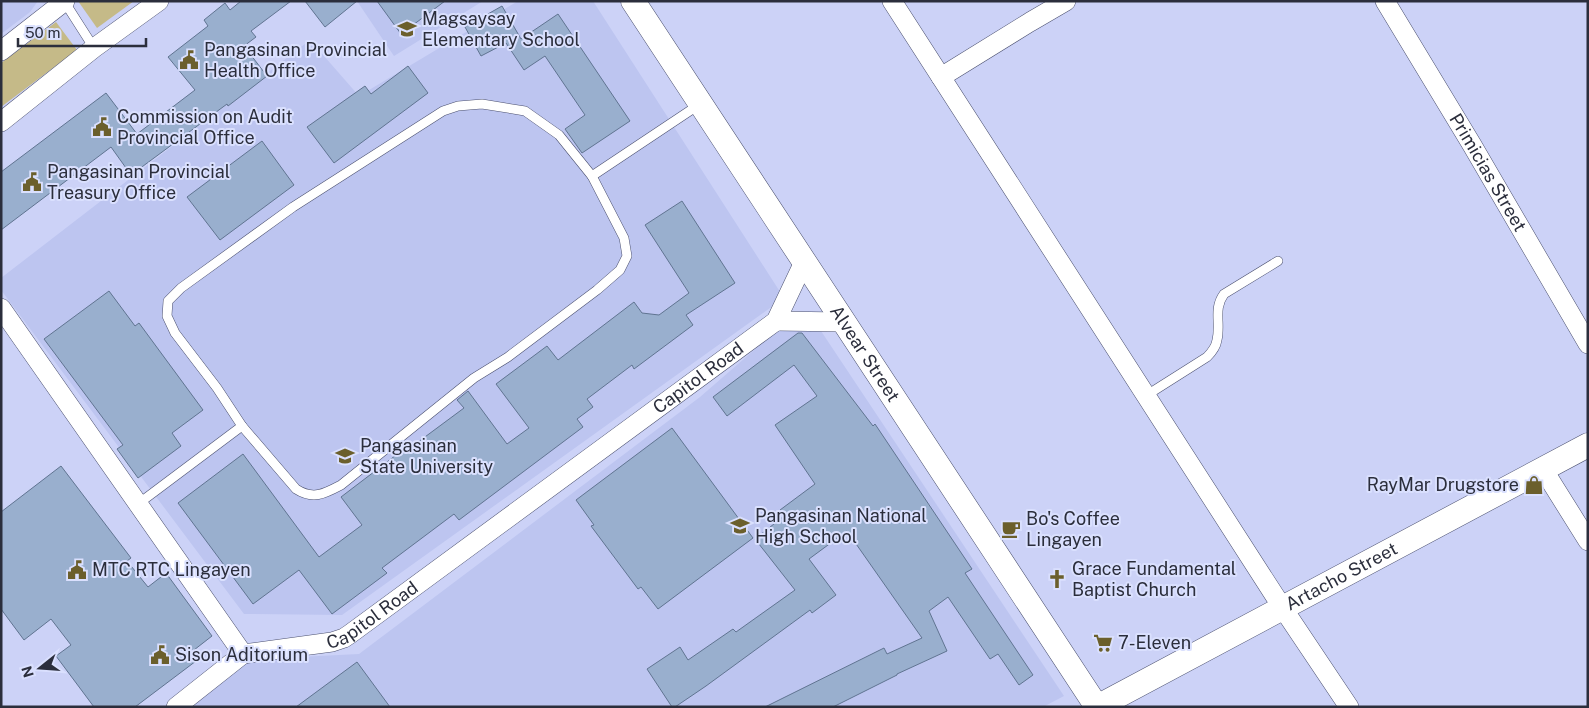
<svg xmlns="http://www.w3.org/2000/svg" width="1589" height="708" font-family="'Public Sans',sans-serif">
<style>
.built{fill:#bdc5f0}
.green{fill:#c5ba88}
.building{fill:#99afce;stroke:#607491}
.lines{fill:none;stroke-linecap:round;stroke-linejoin:round}
.service-casing{stroke:#4b506f;stroke-width:10}
.minor-casing{stroke:#4b506f;stroke-width:20}
.tertiary-casing{stroke:#4b506f;stroke-width:25}
.service{stroke:#fff;stroke-width:9}
.minor{stroke:#fff;stroke-width:19}
.tertiary{stroke:#fff;stroke-width:24}
.labels{text-anchor:middle;stroke-width:4;stroke-linejoin:round;paint-order:stroke}
.poi-label{font-size:18px;fill:#2b2e3c;stroke:#dae0fe;text-anchor:start}
.street-label{font-size:18px;fill:#2b2e3c;stroke:#dae0fe}
</style>
<rect width="100%" height="100%" fill="#ccd2f7"/>
<!-- built -->
<g class="built">
<path d="M1,1H38L30,12L1,34Z"/>
<path d="M357,1H483L394,56Z"/>
<path d="M518,1H593L784,298L342,615L244,614L1,290V278L310,40L359,96Z"/>
<path d="M784,324L821,331L1064,696L1043,707H182L241,660L359,654L700,397Z"/>
</g>
<!-- green -->
<g class="green">
<path d="M78,1H134L97,28Z"/>
<path d="M56,22L77,50L1,107V63Z"/>
</g>
<!-- building -->
<g class="building">
<path d="M241,1H291L251,31L256,37L244,46L267,76L228,106L227,104L131,175L111,147L1,230V172L106,93L137,134L195,90L168,57L208,26L204,20L225,3L230,10Z"/>
<path d="M305,1H357L325,27Z"/>
<path d="M377,1H445L401,34Z"/>
<path d="M502,6L521,39L558,14L630,121L582,153L565,129L585,115L545,56L524,70L506,43L481,56L465,27Z"/>
<path d="M408,66L428,93L334,163L307,127L365,86L371,94Z"/>
<path d="M262,141L294,185L220,240L187,197Z"/>
<path d="M682,201L735,283L686,315L693,325L634,369L632,365L587,399L593,407L577,419L583,427L459,520L454,514L382,568L387,573L332,614L299,570L253,604L178,503L243,454L319,557L362,525L341,497L404,449L406,451L464,408L457,400L468,391L507,444L529,428L496,384L547,346L558,360L634,302L642,313L659,315L689,293L645,225Z"/>
<path d="M109,291L135,326L139,323L203,410L172,433L181,446L138,478L117,449L123,445L44,339Z"/>
<path d="M798,333H802L873,426L875,424L972,569L965,573L1033,675L1019,685L998,654L990,659L948,597L929,611L947,651L897,674V675L833,707H765L884,648L887,654L922,638L847,531L809,559L836,595L812,613L810,610L706,686L675,707H672L647,669L680,647L688,660L733,629L736,632L795,590L755,539L784,516L780,510L815,484L775,425L817,396L794,365L727,416L713,397Z"/>
<path d="M672,428L753,538L658,609L641,587L638,589L591,526L594,525L576,500Z"/>
<path d="M61,466L131,558L127,561L148,587L166,573L212,636L194,650L200,658L135,707H94L56,656L71,645L51,619L24,640L1,609V512Z"/>
<path d="M357,662L390,707H296Z"/>
</g>
<g class="lines">
<!-- service casing -->
<g class="service-casing">
<g id="service">
<path d="M64,1L94,48"/>
<path d="M482,104L525,111L559,135L592,176L624,238L627,256L620,270L597,290L508,357L474,378L341,485C324,494 313,500 296,489L242,426L217,388L175,333L167,316L168,301L181,288L293,207L443,111L458,106Z"/>
<path d="M592,176L700,104"/>
<path d="M1147,395L1207,357C1212,352 1216,347 1217,340C1221,323 1213,309 1224,294L1278,261"/>
<path d="M138,504L242,426"/>
</g>
</g>
<!-- minor casing -->
<g class="minor-casing">
<g id="minor">
<path d="M892,1L1282,607L1349,707"/>
<path id="s1" d="M1385,1L1472,145L1588,344"/>
<path d="M1,51L65,1"/>
<path d="M941,77L1030,22L1066,1"/>
<path d="M1,122L94,48L159,1"/>
<path d="M1,308L243,654"/>
<path d="M776,321L843,322"/>
<path d="M1543,469L1588,541"/>
<path id="s2" d="M243,654L332,642L344,638L350,634L776,321L804,262"/>
<path d="M176,707L243,654"/>
</g>
</g>
<!-- tertiary casing -->
<g class="tertiary-casing">
<g id="tertiary">
<path id="s3" d="M633,1L1097,707L1588,445"/>
</g>
</g>
<!-- service -->
<use href="#service" class="service"/>
<!-- minor -->
<use href="#minor" class="minor"/>
<!-- tertiary -->
<use href="#tertiary" class="tertiary"/>
</g>
<!-- icons -->
<defs>
<g id="school-bare" transform="scale(1.5)"><path d="M0-5L7-2L0 1L-7-2ZM-4 1L0 2.5L4 1V4Q0 6-4 4Z" fill="#6b5f2c" stroke="#dae0fe" stroke-width="2.5" paint-order="stroke"/></g>
<g id="civic-bare" transform="scale(1.5)"><path d="M-.6-6.5H3V-4.5H.6V-3L4-1V1h2V6H-6V1h2V-1L-.6-3ZM-1.2 2.5V6h2.4V2.5Z" fill="#6b5f2c" stroke="#dae0fe" stroke-width="2.5" paint-order="stroke"/></g>
<g id="university-bare" transform="scale(1.5)"><path d="M0-5L7-2L0 1L-7-2ZM-4 1L0 2.5L4 1V4Q0 6-4 4Z" fill="#6b5f2c" stroke="#dae0fe" stroke-width="2.5" paint-order="stroke"/></g>
<g id="shop-bare" transform="scale(1.5)"><path d="M-5-2.5h2.3a2.7 3.5 0 0 1 5.4 0H5L5.5 6h-11ZM-1.5-2.5h3a1.5 2.3 0 0 0-3 0Z" fill="#6b5f2c" stroke="#dae0fe" stroke-width="2.5" paint-order="stroke"/></g>
<g id="cafe-bare" transform="scale(1.5)"><path d="M-5.5-4.5H6V0H3Q3 3.5 0 3.5H-2.5Q-5.5 3.5-5.5 0ZM3-3.2v2h1.7v-2ZM-6 4.5H4V6H-6Z" fill="#6b5f2c" stroke="#dae0fe" stroke-width="2.5" paint-order="stroke"/></g>
<g id="church-bare" transform="scale(1.5)"><path d="M-1.2-6h2.4v3.5h3.3v2.4h-3.3V6h-2.4V-.1h-3.3v-2.4h3.3Z" fill="#6b5f2c" stroke="#dae0fe" stroke-width="2.5" paint-order="stroke"/></g>
<g id="supermarket-bare" transform="scale(1.5)"><path d="M-6-5.5h2.5l.6 2H6L4.5 2H-2.5L-4.4-4H-6ZM-1.5 3.2a1.3 1.3 0 1 0 .1 0ZM3 3.2a1.3 1.3 0 1 0 .1 0Z" fill="#6b5f2c" stroke="#dae0fe" stroke-width="2.5" paint-order="stroke"/></g>
</defs>
<g fill-rule="evenodd">
<use href="#school-bare" x="407" y="29"/>
<use href="#civic-bare" x="189" y="60"/>
<use href="#civic-bare" x="102" y="127"/>
<use href="#civic-bare" x="32" y="182"/>
<use href="#university-bare" x="345" y="456"/>
<use href="#shop-bare" x="1534" y="485"/>
<use href="#school-bare" x="740" y="526"/>
<use href="#cafe-bare" x="1011" y="529"/>
<use href="#civic-bare" x="77" y="570"/>
<use href="#church-bare" x="1057" y="579"/>
<use href="#supermarket-bare" x="1103" y="643"/>
<use href="#civic-bare" x="160" y="655"/>
</g>
<g class="labels">
<!-- poi labels -->
<g class="poi-label">
<text x="422" y="25">Magsaysay<tspan x="422" dy="21">Elementary School</tspan></text>
<text x="204" y="56">Pangasinan Provincial<tspan x="204" dy="21">Health Office</tspan></text>
<text x="117" y="123">Commission on Audit<tspan x="117" dy="21">Provincial Office</tspan></text>
<text x="47" y="178">Pangasinan Provincial<tspan x="47" dy="21">Treasury Office</tspan></text>
<text x="360" y="452">Pangasinan<tspan x="360" dy="21">State University</tspan></text>
<text x="1519" y="491" text-anchor="end">RayMar Drugstore</text>
<text x="755" y="522">Pangasinan National<tspan x="755" dy="21">High School</tspan></text>
<text x="1026" y="525">Bo's Coffee<tspan x="1026" dy="21">Lingayen</tspan></text>
<text x="1072" y="575">Grace Fundamental<tspan x="1072" dy="21">Baptist Church</tspan></text>
<text x="92" y="576">MTC RTC Lingayen</text>
<text x="1118" y="649">7-Eleven</text>
<text x="175" y="661">Sison Aditorium</text>
</g>
<!-- street labels -->
<g class="street-label">
<text dy="6" stroke="none"><textPath href="#s1" startOffset="200">Primicias Street</textPath></text>
<text dy="6" stroke="none"><textPath href="#s3" startOffset="422">Alvear Street</textPath></text>
<text dy="6" stroke="none"><textPath href="#s2" startOffset="542">Capitol Road</textPath></text>
<text dy="6" stroke="none"><textPath href="#s3" startOffset="1122">Artacho Street</textPath></text>
<text dy="6" stroke="none"><textPath href="#s2" startOffset="138">Capitol Road</textPath></text>
</g>
</g>
<!-- border -->
<rect width="1589" height="708" fill="none" stroke="#2b2e3c" stroke-width="5"/>
<!-- north arrow -->
<g transform="translate(40 668) rotate(253)" stroke="#dae0fe" stroke-width="4" paint-order="stroke">
<path d="M0-4L9 19L0 12L-9 19Z" fill="#2b2e3c"/>
<text y="-8" font-size="14" font-weight="bold" text-anchor="middle" fill="#2b2e3c">N</text>
</g>
<!-- scale -->
<path d="M18 38v8h128v-8" fill="none" stroke="#2b2e3c" stroke-width="2.5"/>
<text x="25" y="38" font-size="15" fill="#2b2e3c" stroke="#dae0fe" stroke-width="4" paint-order="stroke">50 m</text>
</svg>
